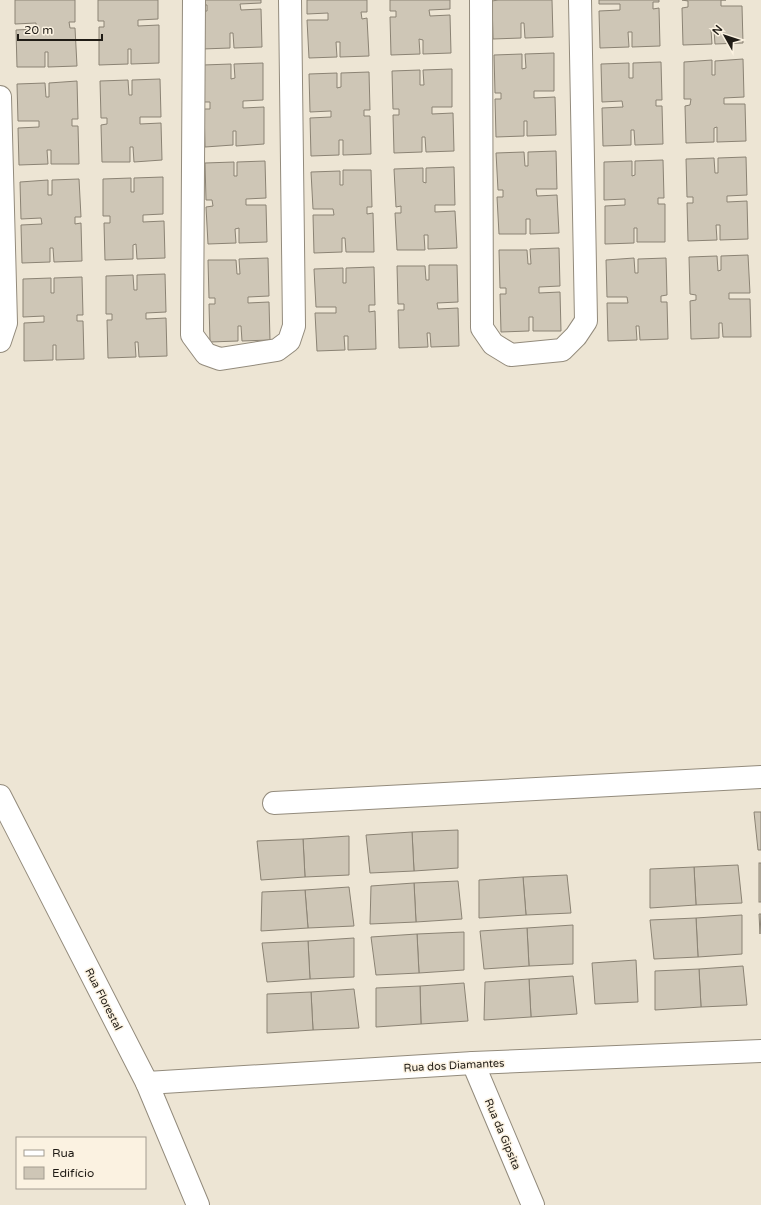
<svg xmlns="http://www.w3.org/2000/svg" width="761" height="1205" font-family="'Varela Round',sans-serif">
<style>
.building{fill:#cec6b6;stroke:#8b8374}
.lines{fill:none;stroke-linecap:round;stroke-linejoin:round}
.minor-casing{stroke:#938b7c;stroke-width:24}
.minor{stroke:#fff;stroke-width:22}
.labels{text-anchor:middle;stroke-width:3;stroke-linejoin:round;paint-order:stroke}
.street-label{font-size:11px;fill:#201c16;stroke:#fbf2e1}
</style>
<rect width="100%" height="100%" fill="#ede5d4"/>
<!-- building -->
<g class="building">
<path d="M15,0H75V22H69L70,28H75L77,66L48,67V52H45V67H17L16,30L36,29V23L15,24Z"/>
<path d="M98,0H158V19L138,20V26L159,25V63L131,64V49H128V64L99,65V27H104V21H98Z"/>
<path d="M201,0H261V3L240,4L241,10L261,9L262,47L234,48L233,33H230V48L202,49L201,11H207V5H201Z"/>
<path d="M307,0H367V12H361L362,19L367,18L369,56L340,57V42H336L337,57L309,58L307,20H328V13L307,14Z"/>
<path d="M390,0H450V9L429,10L430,16L450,15L451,53L423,54V40L419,39L420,54L391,55L390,17H396V11H390Z"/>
<path d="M498,0H552L553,37L525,38L524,23H521V38L493,39L492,1Z"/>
<path d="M599,0H659V2H653V9L659,8L660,46L632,47V32H628L629,47L600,48L599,11L620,10V4H599Z"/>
<path d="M682,0H726H721V6H742L743,43L715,44L714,30H711L712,44L683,45L682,8L688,7V1Z"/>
<path d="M554,53V91H534V98L555,97L556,135L527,136V121H524V136L496,137L495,99H501V93H495L494,55L522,54V69L526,68L525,54Z"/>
<path d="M743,59L744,97L724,98V104H745L746,141L717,142V127L714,128V142L686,143L685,106L690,105L691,99H684V62L712,60V75H715V61Z"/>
<path d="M661,62L662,100H656V106H662L663,144L635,145L634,130H631V145L603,146L602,108L623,107L622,101L602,102L601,64L629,63V78H633V63Z"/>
<path d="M263,63V100L243,101V108L264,107V144L236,146V131H233V145L205,147L204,109H210V102H204L203,65L231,64V79L235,78L234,64Z"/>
<path d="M452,69V107H432V114L453,113L454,151L426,152L425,137H422V152L394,153L393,115H399V109H393L392,71L420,70V85H424L423,70Z"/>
<path d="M369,72L370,110H364V116H370L371,154L343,155V140H339V155L311,156L310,118L331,117V111L310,112L309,74L337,73V88L341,87V73Z"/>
<path d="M160,79L161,117H140V124L161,123L162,160L134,162L133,147H130V162H102L101,125L107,124V118H101L100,81L128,80L129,95H132V80Z"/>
<path d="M77,81L78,119H72V126H78L79,164H51V150H47L48,164L19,165L18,128L39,127V121H18L17,84L45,83L46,97H49V83Z"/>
<path d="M556,151L557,189H536L537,196L557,195L559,233L530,234V219H526V234H499L497,197H503V190H498L496,153L524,152L525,166H528V152Z"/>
<path d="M746,157L747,195L727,196V202L747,201L748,239L720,240V225H716L717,240L688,241L687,203H693V197H687L686,159L714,158L715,173H718V158Z"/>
<path d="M663,160L664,198H658V204H665V242H637V228H634V243L605,244V206L625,205V199L604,200V162L632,161V176L635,175V161Z"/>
<path d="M265,161L266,198L246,199V205H266L267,242L239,243V228L235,229L236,243L208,244L206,207L213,206L212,200H206L205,163L234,162V176H237V162Z"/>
<path d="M454,167L455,205H435V212L455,211L457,248L428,249V235H424L425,250H397L395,213H401V206L396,207L394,169L423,168V182L426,183V168Z"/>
<path d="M343,170H371L372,207H367V214L373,213L374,252H346L345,238H342V252L314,253L313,215H334L333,209H313L311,172L340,171V185H343Z"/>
<path d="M163,177V214L143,215V222L164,221L165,258L137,259L136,244L133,245V259L105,260L104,223H110V216H103V179L131,178V192H134V178Z"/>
<path d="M79,179L81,217H75V224L81,223L82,261L54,262L53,248H50V262L22,263L21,225L42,224L41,218L21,219L20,182L48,180V195H52V180Z"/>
<path d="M559,248L560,286L539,287V293L560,292L561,331H533V317H529V331L501,332L500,294H506V288H500L499,250H527L528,264H531L530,249Z"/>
<path d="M748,255L750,293H729V299H750L751,337H723L722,323H719V338L691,339L690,301L696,300V295L690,294L689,257L717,256L718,271L721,270V256Z"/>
<path d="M268,258L269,296L248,297V303L269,302L270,340L242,341L241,326H238V341L210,342L209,304H215V298H209L208,260H236L237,274H240L239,259Z"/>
<path d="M634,258L635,273H638V259L666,258L667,295L661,296V302H667L668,339L640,340L639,326H636L637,340L608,341L607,303H628L627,297H607L606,260Z"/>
<path d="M429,265H457L458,302L437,303L438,309L458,308L459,346L431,347L430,333H427L428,347L399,348L398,310H404V304H398L397,266H425L426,280H429Z"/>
<path d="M374,267L375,305H369V312L375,311L376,349L348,350V336H344L345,350L317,351L315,313H336V307H316L314,269L343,268V283H346V268Z"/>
<path d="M165,274L166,312L146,313V319L166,318L167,356L139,357L138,342H135L136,357L108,358L107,320H112V314H106V276L133,275L134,290H137V275Z"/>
<path d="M82,277L83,315H77V321H83L84,359L56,360V345H53V360L24,361V323L44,322V316L23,317V279L51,278V293H54V278Z"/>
<path d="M754,812H761V850H758Z"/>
<path d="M458,830V868L414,871L412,832Z"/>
<path d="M412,832L414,871L370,873L366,835Z"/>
<path d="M349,836V875L305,877L303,839Z"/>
<path d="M303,839L305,877L261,880L257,841Z"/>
<rect x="759" y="863" width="2" height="39"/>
<path d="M738,865L742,903L696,905L694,867Z"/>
<path d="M694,867L696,905L650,908V869Z"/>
<path d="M567,875L571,913L526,915L523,877Z"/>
<path d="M523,877L526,915L479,918V880Z"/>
<path d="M458,881L462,919L416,922L414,883Z"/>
<path d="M414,883L416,922L370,924L371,886Z"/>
<path d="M349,887L354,926L308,928L305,890Z"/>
<path d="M305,890L308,928L261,931L262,892Z"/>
<path d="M759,914H761L760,934Z"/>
<path d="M742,915V954L698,957L696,918Z"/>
<path d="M696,918L698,957L654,959L650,920Z"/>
<path d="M573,925V964L529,966L527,928Z"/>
<path d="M527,928L529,966L484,969L480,931Z"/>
<path d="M464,932V970L419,973L417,934Z"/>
<path d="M417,934L419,973L376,975L371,937Z"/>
<path d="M354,938V977L310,979L308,941Z"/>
<path d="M308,941L310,979L267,982L262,943Z"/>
<path d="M636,960L638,1002L595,1004L592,963Z"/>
<path d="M743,966L747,1005L701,1007L699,969Z"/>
<path d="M699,969L701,1007L655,1010V971Z"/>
<path d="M573,976L577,1014L531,1017L529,979Z"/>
<path d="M529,979L531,1017L484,1020L485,982Z"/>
<path d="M464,983L468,1021L421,1024L420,986Z"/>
<path d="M420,986L421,1024L376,1027V988Z"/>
<path d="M354,989L359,1028L313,1030L311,992Z"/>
<path d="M311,992L313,1030L267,1033V994Z"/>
</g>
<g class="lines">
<!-- minor casing -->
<g class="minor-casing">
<g id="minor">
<path d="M194,0L192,335L206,354L220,359L277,350L289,341L294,326L290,0"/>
<path d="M481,0L482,328L493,344L511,355L562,350L576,336L586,321L580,0"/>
<path d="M0,97L6,323L0,341"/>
<path d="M0,796L147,1083L198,1205"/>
<path d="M274,803L761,777"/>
<path d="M473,1063L533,1205"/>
<path d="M147,1083L473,1063L761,1051"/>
</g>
</g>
<!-- minor -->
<use href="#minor" class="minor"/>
</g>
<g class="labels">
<!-- street labels -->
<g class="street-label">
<text transform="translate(104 999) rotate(63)" y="4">Rua Florestal</text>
<text transform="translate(454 1065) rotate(-3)" y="4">Rua dos Diamantes</text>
<text transform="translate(503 1134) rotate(67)" y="4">Rua da Gipsita</text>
</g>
</g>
<!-- legend -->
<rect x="16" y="1137" width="130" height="52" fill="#fbf2e1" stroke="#a39c90"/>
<rect x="24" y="1150" width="20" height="6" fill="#ffffff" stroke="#a39c90"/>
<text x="52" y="1157" font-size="12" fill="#201c16">Rua</text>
<rect x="24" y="1167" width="20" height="12" fill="#cec6b6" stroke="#a39c90"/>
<text x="52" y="1177" font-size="12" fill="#201c16">Edifício</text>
<!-- north arrow -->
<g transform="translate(725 36) rotate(309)" stroke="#fbf2e1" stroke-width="3" paint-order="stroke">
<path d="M0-3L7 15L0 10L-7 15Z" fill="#201c16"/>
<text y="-6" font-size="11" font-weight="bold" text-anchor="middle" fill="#201c16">N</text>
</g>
<!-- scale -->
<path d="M18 34v6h84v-6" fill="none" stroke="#201c16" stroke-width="2"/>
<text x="24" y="34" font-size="12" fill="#201c16" stroke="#fbf2e1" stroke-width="3" paint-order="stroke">20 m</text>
</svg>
